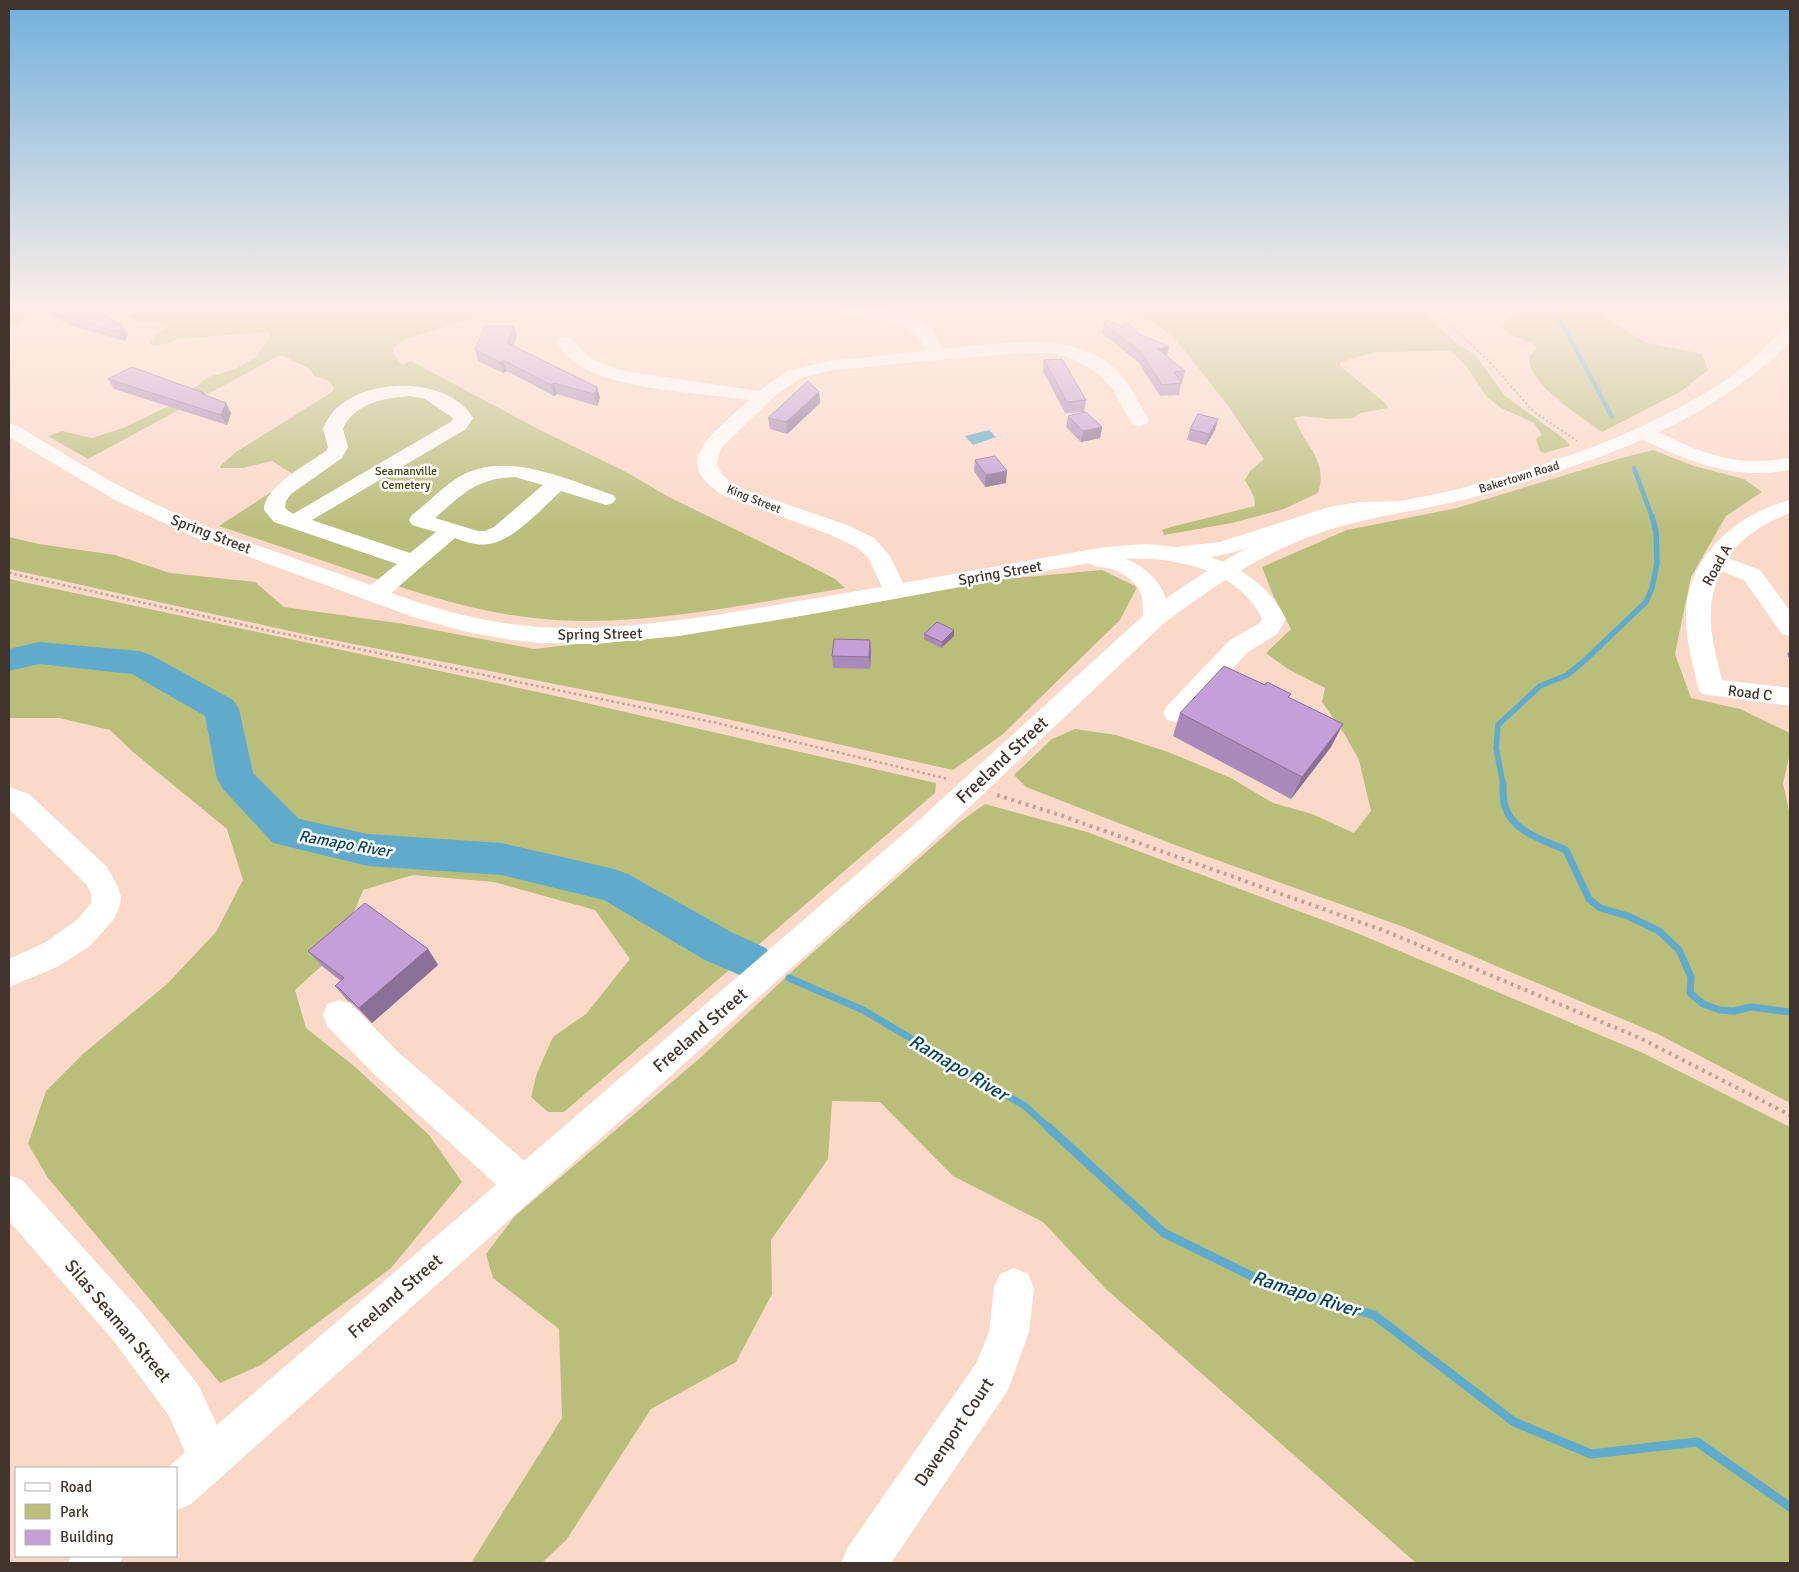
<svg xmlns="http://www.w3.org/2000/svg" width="1799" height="1572" font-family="Signika,sans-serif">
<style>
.green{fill:#b9be7b}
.water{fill:#60aacc}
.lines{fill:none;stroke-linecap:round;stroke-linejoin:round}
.stream-far3{stroke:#60aacc;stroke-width:4.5}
.stream-far2{stroke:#60aacc;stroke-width:5.5}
.stream-far1{stroke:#60aacc;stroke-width:7}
.stream{stroke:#60aacc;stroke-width:9}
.river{fill:#60aacc;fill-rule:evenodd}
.path-far2{stroke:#bea396;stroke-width:2;stroke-dasharray:2 2.5;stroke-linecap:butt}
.path-far1{stroke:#bea396;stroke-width:2.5;stroke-dasharray:2.5 3;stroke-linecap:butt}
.path{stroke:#bea396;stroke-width:4;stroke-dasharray:3 4.5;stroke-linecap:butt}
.minor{fill:#fff;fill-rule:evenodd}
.major{fill:#fff;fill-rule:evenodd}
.wall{fill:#a989ba}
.shaded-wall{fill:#8a6f97}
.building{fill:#c59fd8;stroke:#8a6f97}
.labels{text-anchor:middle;stroke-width:5;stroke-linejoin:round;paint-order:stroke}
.far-park-label{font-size:12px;fill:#41430f;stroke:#fff}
.far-street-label{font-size:12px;fill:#41342d;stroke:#fff}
.street-label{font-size:15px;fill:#41342d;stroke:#fff}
.water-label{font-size:16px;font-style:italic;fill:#03455d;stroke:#fff}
.near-street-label{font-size:18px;fill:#41342d;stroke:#fff}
.near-water-label{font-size:19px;font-style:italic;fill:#03455d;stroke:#fff}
</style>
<rect width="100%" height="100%" fill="#fbd9c9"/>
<!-- green -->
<g class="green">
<path d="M10,310H44L9,327Z"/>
<path d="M139,310H498L404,340L393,347V353L402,365L411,361L538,429L628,473L667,496L816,569L835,579L845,588C752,603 650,626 556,620C488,616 426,596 362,574C314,558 266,542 219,526L296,476L272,461L243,468H221L220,466L236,452L332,392L334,388L329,381L314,376C307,362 295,365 285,356H278L88,459L48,436L62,431L92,438L123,428L177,402L208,377L236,369L256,357L271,336L268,332L179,339L165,344L152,345L150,343L154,336L169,327L166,323L137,322L127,317Z"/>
<path d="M1104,310H1426L1434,324L1458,344L1476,356L1505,396L1563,438L1569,444V446L1544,453L1540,451L1536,439L1542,435L1534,423L1501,408L1487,397L1464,363L1450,351L1375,352L1341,362L1340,366L1385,403L1388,408L1360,413L1354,418L1330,419L1302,416L1295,418C1303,446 1329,458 1318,493L1284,509L1232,523L1164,535L1162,530L1171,527L1255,506L1254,497L1245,480L1250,471L1264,459L1229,407L1177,341L1156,323Z"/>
<path d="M1523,310H1595L1634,336L1648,343L1702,354L1708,370L1680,392L1602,432C1582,417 1527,383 1529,357L1537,348C1528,337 1511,339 1502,328L1506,320L1516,315Z"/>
<path d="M1653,450L1694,466L1744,479L1762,492L1726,516L1691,577L1675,654L1691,698L1740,709L1790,733V754L1783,783L1790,815V1103L1658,1034L1404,927L1175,845L1026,787L1014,775L1052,739L1075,729L1116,735L1168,752L1231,778L1273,803L1312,814L1354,833L1371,811L1359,760L1344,733L1322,702L1325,688L1288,669L1266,653L1291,629L1273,595L1262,567L1347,530L1457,508L1618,459Z"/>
<path d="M9,537L39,544L115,555L170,573L255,582L284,607L404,624L534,649L767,622L1005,579L1102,570L1137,587L1120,620L1003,734L953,770L686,710L308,635L9,569Z"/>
<path d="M9,579L547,694L936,783L935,793L564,1112H548L531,1097L537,1073L553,1037L586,1014L630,959L595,910L494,882L413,875L363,890L350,922L328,960L295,990L306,1028L354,1066L429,1135L462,1182L391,1268L261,1365L220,1383L48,1178L28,1144L46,1091L83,1054L167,984L216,932L243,880L227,829L133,752L110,730L59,718H9Z"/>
<path d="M985,804L1087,832L1352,931L1643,1053L1790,1127V1563H1416L1106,1289L1043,1222L953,1176L880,1102L832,1101L828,1159L771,1240L772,1294L736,1362L651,1409L567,1539L542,1563H471L562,1418L559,1329L493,1278L486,1254L515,1216L700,1058L801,963L960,822Z"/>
</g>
<!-- water -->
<path class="water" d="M989,430L996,437L973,445L965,436Z"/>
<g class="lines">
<!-- stream-far3 -->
<g class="stream-far3">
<path d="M1548,310L1563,325L1612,417"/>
<path d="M1634,468L1652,517"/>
</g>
<!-- stream-far2 -->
<path class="stream-far2" d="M1503,784L1496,748L1498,725L1540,686L1567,675L1583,662L1646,602L1652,588L1657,563L1656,531L1652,516"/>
<!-- stream-far1 -->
<g class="stream-far1">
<path d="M1503,783C1503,789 1503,797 1504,803C1510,831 1543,840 1566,850L1589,899L1600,908L1628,916L1659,931L1679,950L1691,977L1690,993L1703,1004L1720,1010L1734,1011L1751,1007L1790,1012"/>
<path d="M789,978L863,1010L1025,1106L1050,1129"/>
</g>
<!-- stream -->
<path class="stream" d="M1048,1127L1164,1233L1272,1286L1374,1315L1514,1422L1591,1454L1697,1442L1790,1507"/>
<!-- river -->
<path class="river" d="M39,642L139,651L151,655L233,700L239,709L253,773L299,819L368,834L502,843L614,869L628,874L733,933L766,948L773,961L766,974L751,980L703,959L604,900L502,875L368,866L273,843L223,789L217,779L205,716L132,674L39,664L9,671V649Z"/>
<!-- path-far2 -->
<path class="path-far2" d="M1434,310L1487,359L1533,411L1577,441"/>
<!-- path-far1 -->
<path class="path-far1" d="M9,573L266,630L717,723L948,779"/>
<!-- path -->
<path class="path" d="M997,795L1060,815L1385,931L1640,1038L1790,1115"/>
<!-- minor -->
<g class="minor">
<path d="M838,310C866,308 906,307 929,326C936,332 939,341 943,349C995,345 1068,329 1112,366C1128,380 1138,402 1149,420L1146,424L1139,426L1132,424L1113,390L1099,374L1076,360L1062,356L1046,353L1007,354L905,363L829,371L800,378L776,395L721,448L717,464L722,474L734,486L847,525L874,538L890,556L903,583L1105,547L1146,544L1177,547L1220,542L1329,507L1359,502L1399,501L1406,503L1410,507L1406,511C1382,518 1356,513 1331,519C1290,530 1253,551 1210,557C1244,569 1270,587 1286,619L1277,634L1248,652L1185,720L1176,722L1167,720L1163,713L1167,706L1230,640L1260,623L1262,619C1240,570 1173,556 1125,559C1149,566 1179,598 1162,625L1154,627L1146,625C1140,615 1145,604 1141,594C1136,581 1121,571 1108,568C1101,567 1094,567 1089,563L818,613L679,636L596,644L540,643L512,640L463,631L413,617L192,536L115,500L9,437V423L16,425C66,455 115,486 168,510C234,540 304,561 371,585L397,564L274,522L264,510C264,486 308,464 326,451L328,447L323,429C327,420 331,413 338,407C371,377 449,377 473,418L466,429L312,520L410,553L436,532L412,525L409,520L412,515C426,504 439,491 454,480C501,447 565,479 613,495L616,499L613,503L606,505L561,491C542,508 515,540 489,544C477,546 466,542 455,538L391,593C430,607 470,619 511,624C582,634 652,624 722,614C775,605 829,596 882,587L869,559L858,548L831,535L720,494C711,486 697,476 697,463C697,441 734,415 749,400C703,393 618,390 580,366C570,360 563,352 556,342L559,338L565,337L571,338L581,350L594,360L624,371L759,391L788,370L794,369L829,361L926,351C911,313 873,322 840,314ZM410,396L425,399L453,418L452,421L293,514L285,508L286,501L291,494L342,458L348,447L343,429C354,403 384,398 410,396ZM515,477L543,485L494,527L485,531H478L435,518C464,493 475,479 515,477Z"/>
<path d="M1643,427C1658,431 1672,439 1686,445C1723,461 1750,464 1790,458V470C1730,481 1690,461 1636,437L1633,433L1636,429Z"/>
<path d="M1790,500V513C1765,523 1743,535 1728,558L1760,570L1790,611V636L1782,634L1744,580L1721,571C1703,610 1712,640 1722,680L1790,688V706L1702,694L1698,688C1693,664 1685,638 1686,613C1688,555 1738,513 1790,500Z"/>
<path d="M9,787L29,794L107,867L118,887L121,897L120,905L114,919L90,946L57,967L9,987V959L46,942L78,919L91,903V894L87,885L9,809Z"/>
<path d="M339,1000L351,1004L398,1052L536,1171L541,1184L536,1197L523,1202L510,1197L374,1074L327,1026L323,1015L327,1004Z"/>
<path d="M9,1175L22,1180L141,1312L199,1386L232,1459L225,1474L210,1481L195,1474L169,1416L113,1340L9,1221Z"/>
<path d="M1014,1268L1028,1274L1034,1288L1029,1332L1008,1390L891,1563H841L848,1547L977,1362L989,1332L994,1288L1000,1274Z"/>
</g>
<!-- major -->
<g class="major">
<path d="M1790,328V342C1719,413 1628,450 1534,479C1507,487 1481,496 1454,502C1407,513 1359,518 1314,535C1259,555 1209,589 1162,625L928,846L191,1504L176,1511V1468H167L908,830L1146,613C1193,578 1244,545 1300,525C1350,507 1403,502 1454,490C1548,466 1643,434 1724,381C1746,366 1765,348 1784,329Z"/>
<path d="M71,1556H123L120,1563H68Z"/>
</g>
</g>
<!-- wall -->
<g class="wall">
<path d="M47,310H93L128,334L125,341L69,325L51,315Z"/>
<path d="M1104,323L1122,327V325L1167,357L1185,371L1182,383H1181L1179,395L1160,396L1139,363L1102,333Z"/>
<path d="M514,326L517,336L513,346L597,387L600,398L597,406L557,394L554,396L507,371L503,373L478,361L475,350Z"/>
<path d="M1044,360L1086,400L1084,412L1065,413L1043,371Z"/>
<path d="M108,379L204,393L205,395L231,413L227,425L114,389Z"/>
<path d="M819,392L820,403L787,434L770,429L768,418Z"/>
<path d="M1068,416L1102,427L1100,438L1081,442L1066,427Z"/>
<path d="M1190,429L1215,430L1206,445L1187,440Z"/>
<path d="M975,460L1006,483L985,487L974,471Z"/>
<path d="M954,630V636L941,648L924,639V634Z"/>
<path d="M1790,650V660L1787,654Z"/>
<path d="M871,652L870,669L833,668L832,656Z"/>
<path d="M1289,698L1331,747L1291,799L1173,736L1180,713Z"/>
<path d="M428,949L438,965L372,1023L352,1003L348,1001L335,986L341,981L322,966L308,951Z"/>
</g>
<!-- shaded-wall -->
<g class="shaded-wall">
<path d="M122,325L128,334L125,341L119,332Z"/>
<path d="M514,326L517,336L510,354L507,343Z"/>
<path d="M1169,346L1167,357L1158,349Z"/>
<path d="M503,360L507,371L503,373L500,362Z"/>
<path d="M554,383L557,394L554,396L551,385Z"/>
<path d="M597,387L600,398L597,406L594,394Z"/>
<path d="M819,392L820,403L787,434L786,422Z"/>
<path d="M226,403L231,413L227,425L221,415Z"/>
<path d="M1218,419L1215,430L1206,445L1209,434Z"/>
<path d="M1102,427L1100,438L1081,442L1083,431Z"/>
<path d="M1007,471L1006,483L985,487L986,475Z"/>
<path d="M954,630V636L941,648L942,642Z"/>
<path d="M870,640L871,652L870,669L869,657Z"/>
<path d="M1343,724L1331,747L1291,799L1302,777Z"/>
<path d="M428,949L438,965L372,1023L359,1008Z"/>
</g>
<!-- building -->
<g class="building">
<path d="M52,310H93L122,325L119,332L63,316Z"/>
<path d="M1106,320L1125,328L1122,325L1126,322L1141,335L1169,346L1158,349L1185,371L1174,372L1182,383L1162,385L1141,352L1104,323Z"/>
<path d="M485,326H514L507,343L597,387L594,394L554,383L551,385L503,360L500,362L475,350Z"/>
<path d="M1062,359L1086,400L1067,402L1044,360Z"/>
<path d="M132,367L204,393L202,394L226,403L221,415L108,379Z"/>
<path d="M808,381L819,392L786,422L768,418Z"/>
<path d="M1086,412L1102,427L1083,431L1068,416Z"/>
<path d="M1198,414L1218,419L1209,434L1190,429Z"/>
<path d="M995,456L1007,471L986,475L975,460Z"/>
<path d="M937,622L954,630L942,642L924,634Z"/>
<path d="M834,639L870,640L869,657L832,656Z"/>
<path d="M1224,666L1265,685L1267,682L1291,694L1288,697L1343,724L1302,777L1180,713Z"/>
<path d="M365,903L428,949L359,1008L339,988L335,986L344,978L308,951Z"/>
</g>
<!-- sky -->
<linearGradient id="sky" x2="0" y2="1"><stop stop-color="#71b0dd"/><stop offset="0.58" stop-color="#fdeee7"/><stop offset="1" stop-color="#fdeee7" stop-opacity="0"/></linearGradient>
<rect width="1799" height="530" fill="url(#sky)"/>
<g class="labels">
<!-- far-park labels -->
<g class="far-park-label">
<text x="406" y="475">Seamanville<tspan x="406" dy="14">Cemetery</tspan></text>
</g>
<!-- far-street labels -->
<g class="far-street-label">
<text transform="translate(1519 477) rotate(-17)" y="4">Bakertown Road</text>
<text transform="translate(754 499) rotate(22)" y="4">King Street</text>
</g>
<!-- street labels -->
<g class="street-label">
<text transform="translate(211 534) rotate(21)" y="5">Spring Street</text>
<text transform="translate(1717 565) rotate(-61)" y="5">Road A</text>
<text transform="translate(1000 573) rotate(-10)" y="5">Spring Street</text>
<text transform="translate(600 634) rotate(-1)" y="5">Spring Street</text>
<text transform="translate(1750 693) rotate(7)" y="5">Road C</text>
</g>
<!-- water labels -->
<g class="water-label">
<text transform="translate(345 843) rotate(10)" y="6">Ramapo River</text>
</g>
<!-- near-street labels -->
<g class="near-street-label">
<text transform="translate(1002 760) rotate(-43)" y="6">Freeland Street</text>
<text transform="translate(700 1030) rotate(-41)" y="6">Freeland Street</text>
<text transform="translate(395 1296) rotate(-41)" y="6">Freeland Street</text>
<text transform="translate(118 1321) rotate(50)" y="6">Silas Seaman Street</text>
<text transform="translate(954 1432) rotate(-56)" y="6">Davenport Court</text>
</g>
<!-- near-water labels -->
<g class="near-water-label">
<text transform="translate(959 1067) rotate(31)" y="7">Ramapo River</text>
<text transform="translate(1306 1293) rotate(18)" y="7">Ramapo River</text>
</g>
</g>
<!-- border -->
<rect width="1799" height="1572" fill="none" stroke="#41342d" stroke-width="20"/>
<!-- legend -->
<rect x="15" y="1467" width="162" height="90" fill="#ffffff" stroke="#b3aeab"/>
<rect x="25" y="1483" width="25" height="8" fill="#ffffff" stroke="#b3aeab"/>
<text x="60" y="1492" font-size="15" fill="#41342d">Road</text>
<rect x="25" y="1504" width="25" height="15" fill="#b9be7b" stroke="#b3aeab"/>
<text x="60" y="1517" font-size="15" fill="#41342d">Park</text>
<rect x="25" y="1530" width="25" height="15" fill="#c59fd8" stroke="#b3aeab"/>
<text x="60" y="1542" font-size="15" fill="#41342d">Building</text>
</svg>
